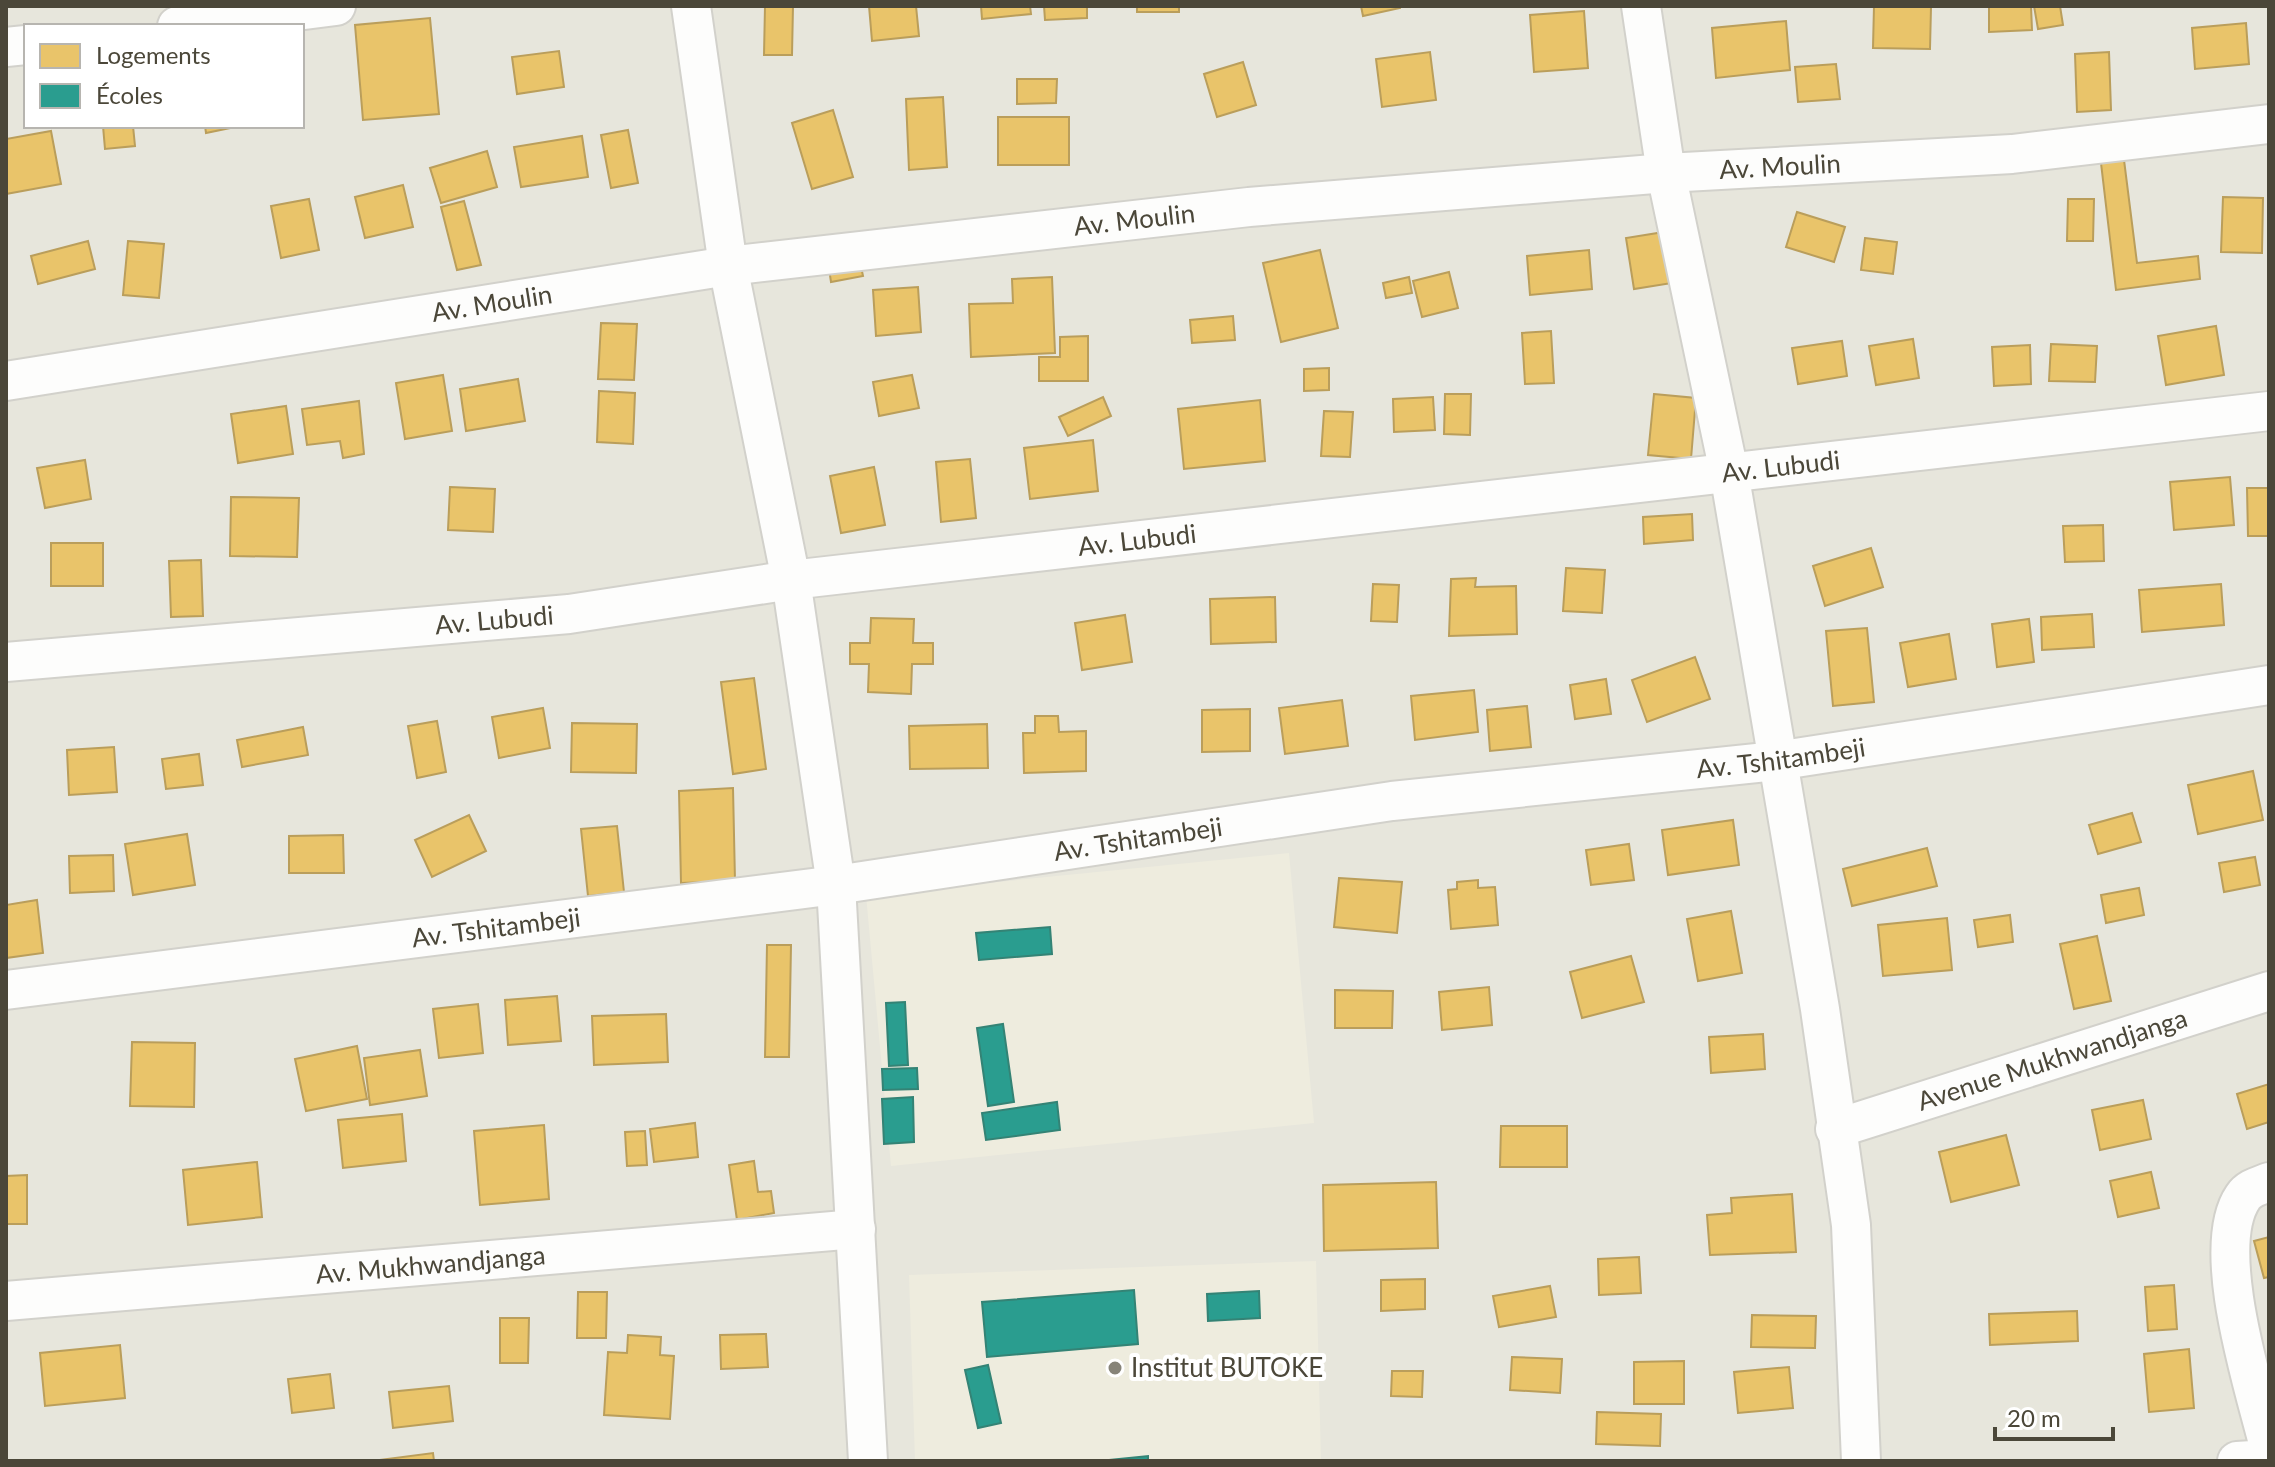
<svg xmlns="http://www.w3.org/2000/svg" width="2275" height="1467" font-family="Lato,sans-serif">
<style>
.residential{fill:#e7e6dc;fill-rule:evenodd}
.education{fill:#eeecde}
.homes{fill:#e9c46a;stroke:#ba9e5b;stroke-width:2}
.schools{fill:#2a9d8f;stroke:#348375;stroke-width:2}
.lines{fill:none;stroke-linecap:round;stroke-linejoin:round}
.street-casing{stroke:#d2d1cb;stroke-width:42}
.street{stroke:#fdfdfc;stroke-width:38}
.poi-dot{fill:#868378;stroke:#fff;stroke-width:3}
.labels{text-anchor:middle;stroke-width:8;stroke-linejoin:round;paint-order:stroke}
.street-label{font-size:26px;fill:#4b4739;stroke:#fff}
.poi-label{font-size:26px;fill:#4b4739;stroke:#fff;text-anchor:start}
</style>
<rect width="100%" height="100%" fill="#f4f3ee"/>
<!-- residential -->
<path class="residential" d="M6,6H2269V1461H6ZM26,26H302V126H26Z"/>
<!-- education -->
<g class="education">
<path d="M1289,853L1314,1123L891,1166L866,895Z"/>
<path d="M1316,1261L1321,1461H915L909,1275Z"/>
</g>
<!-- homes -->
<g class="homes">
<path d="M765,6H793L792,55H764Z"/>
<path d="M869,6H916L919,36L872,41Z"/>
<path d="M981,6H1030L1031,14L982,19Z"/>
<path d="M1044,6H1087V18L1045,20Z"/>
<rect x="1137" y="6" width="42" height="6"/>
<path d="M1361,6H1400V8L1363,16Z"/>
<path d="M1874,6L1931,7L1930,49L1873,48Z"/>
<path d="M1989,6H2031L2032,30L1989,32Z"/>
<path d="M2034,6H2060L2063,25L2038,29Z"/>
<path d="M1584,11L1588,68L1534,72L1530,15Z"/>
<path d="M430,18L439,114L363,120L355,25Z"/>
<path d="M1786,21L1790,70L1716,78L1712,28Z"/>
<path d="M2246,23L2249,64L2195,69L2192,28Z"/>
<path d="M559,51L564,87L517,94L512,57Z"/>
<path d="M1430,52L1436,100L1382,107L1376,59Z"/>
<path d="M2109,52L2111,110L2077,112L2075,54Z"/>
<path d="M1243,62L1256,105L1217,117L1204,74Z"/>
<path d="M1836,64L1840,99L1798,102L1795,67Z"/>
<path d="M1017,79H1057L1056,103L1017,104Z"/>
<path d="M943,97L947,167L909,170L906,99Z"/>
<path d="M833,110L853,177L812,189L792,123Z"/>
<rect x="998" y="117" width="71" height="48"/>
<path d="M103,126H133L135,146L105,149Z"/>
<path d="M205,126H240L206,133Z"/>
<path d="M628,130L638,183L611,188L601,135Z"/>
<path d="M51,131L61,184L6,194V139Z"/>
<path d="M582,136L588,177L521,187L514,147Z"/>
<path d="M487,151L497,187L441,203L430,168Z"/>
<path d="M2124,160L2137,263L2198,256L2200,279L2116,290L2101,163Z"/>
<path d="M403,185L413,227L365,238L355,197Z"/>
<path d="M2223,197L2263,198L2262,253L2221,252Z"/>
<path d="M309,199L319,250L281,258L271,206Z"/>
<path d="M2068,199H2094L2093,241H2067Z"/>
<path d="M464,201L481,265L457,270L441,207Z"/>
<path d="M1797,212L1845,227L1834,262L1786,247Z"/>
<path d="M1664,232L1672,283L1634,289L1626,238Z"/>
<path d="M1865,238L1897,242L1893,274L1861,270Z"/>
<path d="M88,241L95,269L38,284L31,256Z"/>
<path d="M128,241L164,244L159,298L123,295Z"/>
<path d="M1320,250L1338,328L1281,342L1263,263Z"/>
<path d="M1589,250L1592,289L1530,295L1527,256Z"/>
<path d="M859,257L863,276L831,282L828,262Z"/>
<path d="M1449,272L1458,308L1422,317L1413,281Z"/>
<path d="M1052,277L1055,353L971,357L969,304L1013,303L1012,279Z"/>
<path d="M1409,277L1412,293L1386,298L1383,283Z"/>
<path d="M918,287L921,332L876,336L873,290Z"/>
<path d="M1233,316L1235,340L1192,343L1190,320Z"/>
<path d="M601,323L637,324L634,380L598,379Z"/>
<path d="M2216,326L2224,375L2166,385L2158,336Z"/>
<path d="M1551,331L1554,383L1525,384L1522,333Z"/>
<path d="M1088,336V381H1039V357H1060V337Z"/>
<path d="M1913,339L1919,378L1876,385L1869,346Z"/>
<path d="M1842,341L1847,376L1798,384L1792,348Z"/>
<path d="M2051,344L2097,346L2095,382L2049,381Z"/>
<path d="M2030,345L2031,384L1994,386L1992,347Z"/>
<path d="M1329,368V390L1304,391V369Z"/>
<path d="M443,375L452,431L405,439L396,383Z"/>
<path d="M912,375L919,408L879,416L873,382Z"/>
<path d="M518,379L525,421L466,431L460,389Z"/>
<path d="M599,391L635,393L633,444L597,442Z"/>
<path d="M1445,394H1471L1470,435L1444,434Z"/>
<path d="M1654,394L1696,398L1691,459L1648,455Z"/>
<path d="M1103,397L1111,416L1068,436L1059,417Z"/>
<path d="M1433,397L1435,430L1394,432L1393,399Z"/>
<path d="M1260,400L1265,461L1184,469L1178,409Z"/>
<path d="M359,401L364,454L343,458L340,441L307,445L302,409Z"/>
<path d="M286,406L293,454L238,463L231,414Z"/>
<path d="M1324,411L1353,412L1350,457L1321,456Z"/>
<path d="M1093,440L1098,491L1030,499L1024,448Z"/>
<path d="M970,459L976,518L941,522L936,462Z"/>
<path d="M85,460L91,499L45,508L37,468Z"/>
<path d="M874,467L885,525L841,533L830,476Z"/>
<path d="M2230,477L2234,525L2174,530L2170,482Z"/>
<path d="M450,487L495,489L493,532L448,530Z"/>
<path d="M2247,488H2269V536H2248Z"/>
<path d="M231,497L299,498L297,557L230,556Z"/>
<path d="M1692,514L1693,540L1644,544L1643,517Z"/>
<path d="M2103,525L2104,561L2065,562L2063,526Z"/>
<rect x="51" y="543" width="52" height="43"/>
<path d="M1871,548L1883,587L1825,606L1813,566Z"/>
<path d="M201,560L203,616L171,617L169,561Z"/>
<path d="M1566,568L1605,570L1602,613L1563,611Z"/>
<path d="M1476,578L1475,587L1516,586L1517,634L1449,636L1451,579Z"/>
<path d="M1373,584L1399,585L1397,622L1371,621Z"/>
<path d="M2221,584L2224,625L2142,632L2139,590Z"/>
<path d="M1275,597L1276,642L1211,644L1210,599Z"/>
<path d="M2092,614L2094,647L2042,650L2041,617Z"/>
<path d="M1125,615L1132,662L1082,670L1075,623Z"/>
<path d="M871,618L914,619L913,643H933V664H912L911,694L868,692L869,664H850V643H870Z"/>
<path d="M2029,619L2034,662L1997,667L1992,624Z"/>
<path d="M1867,628L1874,702L1833,706L1826,631Z"/>
<path d="M1949,634L1956,679L1908,687L1900,643Z"/>
<path d="M1695,657L1710,699L1647,722L1632,680Z"/>
<path d="M754,678L766,769L733,774L721,682Z"/>
<path d="M1606,679L1611,714L1575,719L1570,685Z"/>
<path d="M1474,690L1478,732L1415,740L1411,696Z"/>
<path d="M1342,700L1348,746L1285,754L1279,708Z"/>
<path d="M1527,706L1531,747L1490,751L1487,710Z"/>
<path d="M543,708L550,748L499,758L492,717Z"/>
<path d="M1250,709V751L1202,752V710Z"/>
<path d="M1035,716H1058L1059,732L1086,731V771L1024,773L1023,733H1035Z"/>
<path d="M437,721L446,772L417,778L408,726Z"/>
<path d="M572,723L637,724L636,773L571,772Z"/>
<path d="M987,724L988,768L910,769L909,726Z"/>
<path d="M303,727L308,755L242,767L237,740Z"/>
<path d="M114,747L117,792L69,795L67,750Z"/>
<path d="M199,754L203,785L166,789L162,759Z"/>
<path d="M2253,771L2263,820L2198,834L2188,785Z"/>
<path d="M733,788L735,881L681,883L679,791Z"/>
<path d="M2132,813L2141,842L2098,854L2089,825Z"/>
<path d="M469,815L486,851L432,877L415,840Z"/>
<path d="M1733,820L1739,865L1668,875L1662,830Z"/>
<path d="M617,826L624,892L588,896L581,829Z"/>
<path d="M187,834L195,885L133,895L125,844Z"/>
<path d="M343,835L344,873H289V836Z"/>
<path d="M1629,844L1634,880L1591,885L1586,850Z"/>
<path d="M1927,848L1937,886L1852,906L1843,869Z"/>
<path d="M113,855L114,891L70,893L69,856Z"/>
<path d="M2255,857L2260,885L2224,892L2219,863Z"/>
<path d="M1339,878L1402,882L1397,933L1334,927Z"/>
<path d="M1478,880V888L1495,887L1498,925L1451,929L1448,890L1457,889V882Z"/>
<path d="M2139,888L2144,915L2106,923L2101,895Z"/>
<path d="M37,900L43,953L6,958V905Z"/>
<path d="M1731,911L1742,973L1698,981L1687,919Z"/>
<path d="M2010,915L2013,942L1978,947L1974,920Z"/>
<path d="M1947,918L1952,970L1883,976L1878,925Z"/>
<path d="M2097,936L2111,1001L2074,1009L2060,944Z"/>
<path d="M767,945H791L789,1057H765Z"/>
<path d="M1631,956L1644,1002L1582,1018L1570,972Z"/>
<path d="M1489,987L1492,1025L1442,1030L1439,992Z"/>
<path d="M1335,990L1393,991L1392,1028H1335Z"/>
<path d="M557,996L561,1041L508,1045L505,1000Z"/>
<path d="M478,1004L483,1053L439,1058L433,1009Z"/>
<path d="M666,1014L668,1062L594,1065L592,1016Z"/>
<path d="M1763,1034L1765,1069L1711,1073L1709,1037Z"/>
<path d="M132,1042L195,1043L194,1107L130,1106Z"/>
<path d="M357,1046L367,1099L306,1111L295,1059Z"/>
<path d="M420,1050L427,1096L370,1105L364,1058Z"/>
<path d="M2269,1084V1122L2247,1129L2237,1094Z"/>
<path d="M2143,1100L2151,1139L2100,1150L2092,1110Z"/>
<path d="M402,1114L406,1161L343,1168L338,1120Z"/>
<path d="M695,1123L698,1157L654,1162L650,1129Z"/>
<path d="M544,1125L549,1199L480,1205L474,1131Z"/>
<path d="M1501,1126H1567V1167H1500Z"/>
<path d="M645,1131L647,1165L627,1166L625,1132Z"/>
<path d="M2006,1135L2019,1185L1951,1202L1939,1152Z"/>
<path d="M754,1161L758,1192L771,1191L774,1213L737,1220L729,1165Z"/>
<path d="M257,1162L262,1217L188,1225L183,1170Z"/>
<path d="M2151,1172L2159,1208L2118,1217L2110,1181Z"/>
<path d="M27,1175V1224H6V1176Z"/>
<path d="M1436,1182L1438,1248L1324,1251L1323,1185Z"/>
<path d="M1792,1194L1796,1252L1710,1255L1707,1215L1732,1213L1731,1198Z"/>
<path d="M2269,1237V1277L2264,1278L2254,1241Z"/>
<path d="M1639,1257L1641,1293L1599,1295L1598,1259Z"/>
<path d="M1425,1279V1309L1381,1311V1280Z"/>
<path d="M2174,1285L2177,1329L2148,1331L2145,1287Z"/>
<path d="M1550,1286L1556,1317L1499,1327L1493,1296Z"/>
<path d="M578,1292H607L606,1338H577Z"/>
<path d="M2077,1311L2078,1341L1990,1345L1989,1314Z"/>
<path d="M1752,1315L1816,1316L1815,1348L1751,1347Z"/>
<path d="M500,1318H529L528,1363H500Z"/>
<path d="M766,1334L768,1367L721,1369L720,1335Z"/>
<path d="M628,1335L661,1337L660,1355L674,1356L670,1419L604,1415L608,1352L627,1353Z"/>
<path d="M120,1345L125,1398L45,1406L40,1353Z"/>
<path d="M2189,1349L2194,1408L2149,1412L2144,1354Z"/>
<path d="M1512,1357L1562,1359L1560,1393L1510,1390Z"/>
<path d="M1684,1361V1404H1634V1362Z"/>
<path d="M1789,1367L1793,1408L1738,1413L1734,1372Z"/>
<path d="M1392,1371H1423L1422,1397L1391,1396Z"/>
<path d="M330,1374L334,1408L292,1413L288,1379Z"/>
<path d="M449,1386L453,1421L393,1428L389,1392Z"/>
<path d="M1597,1412L1661,1414L1660,1446L1596,1444Z"/>
<path d="M433,1453L434,1461H372Z"/>
</g>
<!-- schools -->
<g class="schools">
<path d="M1050,927L1052,954L979,960L976,933Z"/>
<path d="M905,1002L908,1065L889,1066L886,1003Z"/>
<path d="M1003,1024L1014,1102L988,1106L977,1028Z"/>
<path d="M917,1068L918,1089L883,1090L882,1069Z"/>
<path d="M913,1097L914,1142L884,1144L882,1099Z"/>
<path d="M1057,1102L1060,1130L986,1140L982,1113Z"/>
<path d="M1134,1290L1138,1344L987,1357L982,1302Z"/>
<path d="M1259,1291L1260,1318L1208,1321L1207,1294Z"/>
<path d="M988,1365L1001,1423L978,1428L965,1370Z"/>
<path d="M1148,1456V1461H1099Z"/>
</g>
<g class="lines">
<!-- street casing -->
<g class="street-casing">
<g id="street">
<path d="M691,6L728,266L791,580L836,885L868,1461"/>
<path d="M1641,6L1666,173L1729,472L1820,1009L1851,1225L1861,1461"/>
<path d="M177,26L336,6"/>
<path d="M6,47L26,45"/>
<path id="s1" d="M6,381L728,266L1249,207L1666,173L2012,154L2269,124"/>
<path id="s2" d="M6,662L569,614L791,580L2269,411"/>
<path id="s3" d="M6,990L836,885L1392,801L1776,761L2269,685"/>
<path id="s4" d="M1835,1129L2269,991"/>
<path d="M2269,1182C2259,1186 2249,1188 2243,1197C2208,1248 2255,1390 2269,1447"/>
<path id="s5" d="M6,1301L856,1229"/>
<path d="M2237,1461L2269,1459"/>
</g>
</g>
<!-- street -->
<use href="#street" class="street"/>
</g>
<!-- markers -->
<circle class="poi-dot" cx="1115" cy="1368" r="8"/>
<g class="labels">
<!-- street labels -->
<g class="street-label">
<text dy="9" stroke="none"><textPath href="#s1" startOffset="1788">Av. Moulin</textPath></text>
<text dy="9" stroke="none"><textPath href="#s1" startOffset="1140">Av. Moulin</textPath></text>
<text dy="9" stroke="none"><textPath href="#s1" startOffset="492">Av. Moulin</textPath></text>
<text dy="9" stroke="none"><textPath href="#s2" startOffset="1786">Av. Lubudi</textPath></text>
<text dy="9" stroke="none"><textPath href="#s2" startOffset="1138">Av. Lubudi</textPath></text>
<text dy="9" stroke="none"><textPath href="#s2" startOffset="490">Av. Lubudi</textPath></text>
<text dy="9" stroke="none"><textPath href="#s3" startOffset="1790">Av. Tshitambeji</textPath></text>
<text dy="9" stroke="none"><textPath href="#s3" startOffset="1142">Av. Tshitambeji</textPath></text>
<text dy="9" stroke="none"><textPath href="#s3" startOffset="494">Av. Tshitambeji</textPath></text>
<text dy="9" stroke="none"><textPath href="#s4" startOffset="228">Avenue Mukhwandjanga</textPath></text>
<text dy="9" stroke="none"><textPath href="#s5" startOffset="426">Av. Mukhwandjanga</textPath></text>
</g>
<!-- poi labels -->
<g class="poi-label">
<text x="1131" y="1377">Institut BUTOKE</text>
</g>
</g>
<!-- border -->
<rect width="2275" height="1467" fill="none" stroke="#4b4739" stroke-width="16"/>
<!-- legend -->
<rect x="24" y="24" width="280" height="104" fill="#ffffff" stroke="#b7b5b0" stroke-width="2"/>
<rect x="40" y="44" width="40" height="24" fill="#e9c46a" stroke="#b7b5b0" stroke-width="2"/>
<text x="96" y="64" font-size="24" fill="#4b4739">Logements</text>
<rect x="40" y="84" width="40" height="24" fill="#2a9d8f" stroke="#b7b5b0" stroke-width="2"/>
<text x="96" y="104" font-size="24" fill="#4b4739">Écoles</text>
<!-- scale -->
<path d="M1995 1427v12h118v-12" fill="none" stroke="#4b4739" stroke-width="4"/>
<text x="2007" y="1427" font-size="24" fill="#4b4739" stroke="#ffffff" stroke-width="6" paint-order="stroke">20 m</text>
</svg>
